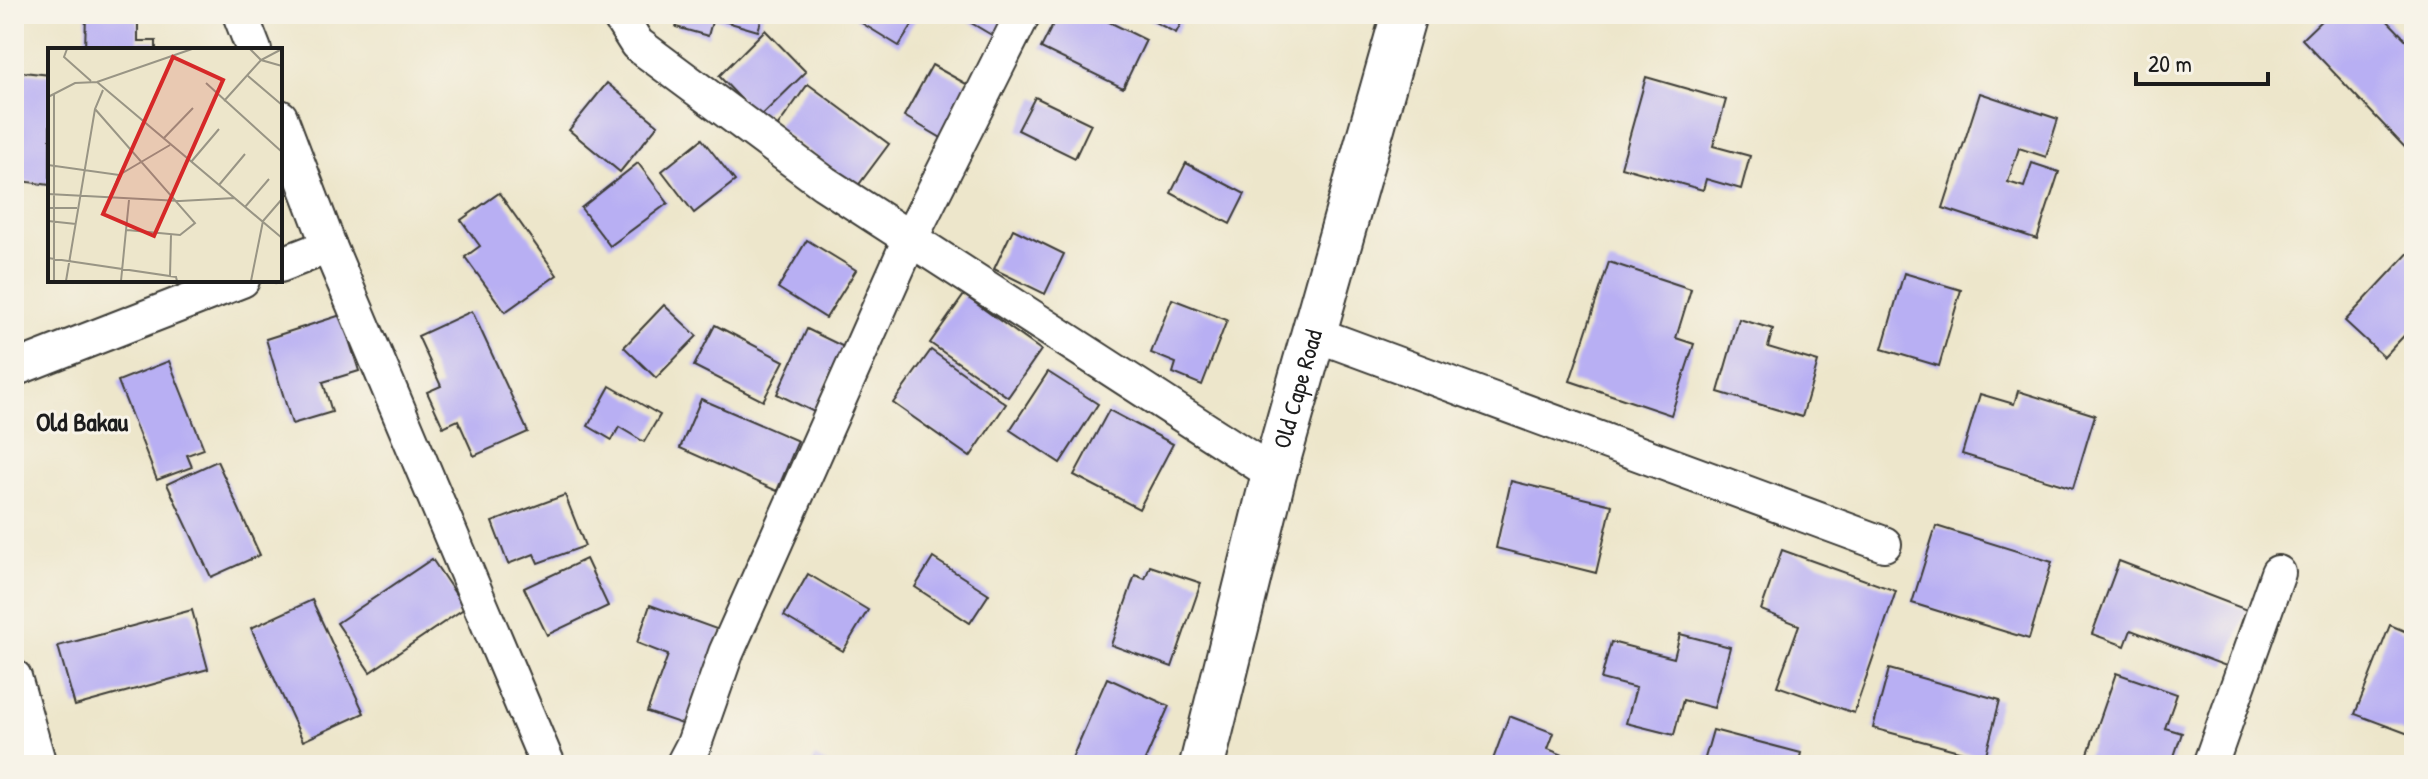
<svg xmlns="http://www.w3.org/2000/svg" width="2428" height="779" font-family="'Patrick Hand',sans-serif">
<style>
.building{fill:#b8aff3}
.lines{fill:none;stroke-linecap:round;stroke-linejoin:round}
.minor-casing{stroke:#3b3a36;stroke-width:38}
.tertiary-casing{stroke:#3b3a36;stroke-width:48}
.minor{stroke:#fff;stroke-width:34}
.tertiary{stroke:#fff;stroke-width:44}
.labels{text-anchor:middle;stroke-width:6;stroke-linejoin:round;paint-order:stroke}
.street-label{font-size:24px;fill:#1c1c1c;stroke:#f7f3e8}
.neighbourhood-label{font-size:26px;font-weight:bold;fill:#1c1c1c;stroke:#f7f3e8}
.inset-road{fill:none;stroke:#999585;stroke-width:2}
.view{fill:#d62828;fill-opacity:0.15;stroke:#d62828;stroke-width:4}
.inset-edge{fill:none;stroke:#1c1c1c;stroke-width:4}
</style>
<rect width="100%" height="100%" fill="#f7f3e8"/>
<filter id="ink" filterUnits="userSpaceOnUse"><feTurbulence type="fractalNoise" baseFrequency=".0125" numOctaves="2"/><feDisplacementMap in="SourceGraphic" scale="16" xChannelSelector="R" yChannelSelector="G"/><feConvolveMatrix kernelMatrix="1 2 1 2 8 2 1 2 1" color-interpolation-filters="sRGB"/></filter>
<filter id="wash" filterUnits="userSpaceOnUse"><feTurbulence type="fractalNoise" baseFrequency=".006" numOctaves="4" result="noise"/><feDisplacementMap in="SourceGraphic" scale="32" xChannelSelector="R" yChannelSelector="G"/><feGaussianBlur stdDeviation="1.8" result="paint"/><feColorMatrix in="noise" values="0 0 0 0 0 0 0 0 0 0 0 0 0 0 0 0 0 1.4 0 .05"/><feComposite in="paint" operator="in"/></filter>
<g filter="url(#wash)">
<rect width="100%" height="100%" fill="#ede6cb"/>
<g id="blocks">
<!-- building -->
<g class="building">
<path d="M86,14H138V41H156V50H85Z"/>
<path d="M680,14H763L758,31L713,18L708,36L676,27Z"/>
<path d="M858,14H919L899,46L855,19Z"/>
<path d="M956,14H1015L1000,40Z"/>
<path d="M1058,14H1093L1146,40L1123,88L1041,48Z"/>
<path d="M1139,14H1186L1176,33Z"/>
<path d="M2328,14H2381L2414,48V157L2302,39Z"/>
<path d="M765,30L806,72L759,118L719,76Z"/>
<path d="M932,65L979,91L950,143L904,116Z"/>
<path d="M14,71L50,75V185L14,180Z"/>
<path d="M1646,77L1726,100L1713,146L1750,156L1741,189L1706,179L1703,190L1621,167Z"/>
<path d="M607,83L658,125L620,172L569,130Z"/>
<path d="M808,84L889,144L857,187L777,127Z"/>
<path d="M1980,93L2058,119L2046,157L2019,148L2008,182L2024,187L2032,163L2059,172L2037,239L1943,208Z"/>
<path d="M1035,97L1091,124L1075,158L1018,130Z"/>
<path d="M702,139L735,181L694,213L662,171Z"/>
<path d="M280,155L294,192L280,197Z"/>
<path d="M638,163L668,203L610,246L581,208Z"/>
<path d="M1186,163L1245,194L1230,224L1171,193Z"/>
<path d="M499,193L557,275L505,312L465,257L480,246L461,220Z"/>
<path d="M1013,229L1064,254L1045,294L994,269Z"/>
<path d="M807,240L856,270L826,318L778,288Z"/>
<path d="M2414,247V325L2384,357L2345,321Z"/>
<path d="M1609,262L1691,289L1676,338L1694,344L1671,415L1570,381Z"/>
<path d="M1904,273L1961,290L1939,366L1882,349Z"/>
<path d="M964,295L1041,350L1008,397L930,343Z"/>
<path d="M1172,299L1227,320L1202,385L1173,373L1176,363L1151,353Z"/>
<path d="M664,305L697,336L656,378L624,347Z"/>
<path d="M472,311L528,432L474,456L458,420L443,427L427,392L441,386L418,336Z"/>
<path d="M341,315L359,371L323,382L332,412L292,424L266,339Z"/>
<path d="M1739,319L1773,329L1768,347L1818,362L1802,417L1718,392Z"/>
<path d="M715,325L784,361L763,401L694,366Z"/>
<path d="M807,329L844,347L814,412L777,394Z"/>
<path d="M931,350L1006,404L970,457L893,403Z"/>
<path d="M169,361L204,449L187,455L192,467L157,480L118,381Z"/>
<path d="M1048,372L1098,404L1060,463L1010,430Z"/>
<path d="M610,386L660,415L644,442L619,427L612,440L588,426Z"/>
<path d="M2018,391L2095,415L2073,488L1962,454L1980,394L2014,404Z"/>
<path d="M701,399L798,441L777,491L680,448Z"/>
<path d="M1109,410L1173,444L1139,509L1074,475Z"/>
<path d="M217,461L260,555L211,577L167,484Z"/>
<path d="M1511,481L1612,505L1596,573L1496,548Z"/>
<path d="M565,495L585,546L538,563L534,554L508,564L492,522Z"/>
<path d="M1936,526L2052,562L2029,639L1912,603Z"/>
<path d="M1782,550L1896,591L1854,713L1777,686L1799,625L1761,610Z"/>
<path d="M933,558L989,594L970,623L915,587Z"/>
<path d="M432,559L465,608L370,672L337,623Z"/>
<path d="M586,559L608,606L547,635L524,588Z"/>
<path d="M2119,561L2247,610L2226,666L2131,630L2125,646L2092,634Z"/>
<path d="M1150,566L1201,583L1172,667L1111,645L1135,575L1145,579Z"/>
<path d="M808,574L868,610L843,651L784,616Z"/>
<path d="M312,600L364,713L303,741L251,628Z"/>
<path d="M650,605L722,631L688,726L647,712L668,655L637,643Z"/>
<path d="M192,610L208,669L75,706L58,646Z"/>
<path d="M2390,625L2414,635V736L2355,714Z"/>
<path d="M1680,634L1730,647L1714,708L1683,700L1674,735L1626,723L1636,688L1601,679L1611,642L1674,658Z"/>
<path d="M1889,669L2000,700L1985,758L1873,728Z"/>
<path d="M2116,673L2177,694L2165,728L2182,733L2171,765H2084Z"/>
<path d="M1107,678L1169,706L1143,765H1069Z"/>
<path d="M1509,716L1554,733L1548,749L1573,759L1571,765H1491Z"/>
<path d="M1713,730L1801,753L1798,765H1703Z"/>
<path d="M815,757L829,765H811Z"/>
</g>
</g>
</g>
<g filter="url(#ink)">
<use href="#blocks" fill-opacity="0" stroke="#3b3a36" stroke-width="2"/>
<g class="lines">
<!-- minor casing -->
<g class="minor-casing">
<g id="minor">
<path d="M240,14L254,50"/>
<path d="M618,14L637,44L824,183L1274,474"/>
<path d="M280,117L329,246L548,765"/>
<path d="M280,265L329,246"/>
<path d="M1315,334L1884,544"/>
<path d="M14,369L242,280"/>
<path d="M14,677L39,765"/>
<path d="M683,765L694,744L726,653L910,239L1023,14"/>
<path d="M2210,765L2278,573"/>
</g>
</g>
<!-- tertiary casing -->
<g class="tertiary-casing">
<g id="tertiary">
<path id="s1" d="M1202,765L1274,474L1404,14"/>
</g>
</g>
<!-- minor -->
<use href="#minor" class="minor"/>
<!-- tertiary -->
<use href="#tertiary" class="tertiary"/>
</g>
</g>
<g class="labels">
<!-- street labels -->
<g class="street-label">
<text dy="8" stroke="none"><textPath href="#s1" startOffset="388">Old Cape Road</textPath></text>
</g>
<!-- neighbourhood labels -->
<g class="neighbourhood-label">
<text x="82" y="431">Old Bakau</text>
</g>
</g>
<!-- overview -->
<g transform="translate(48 48)">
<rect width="234" height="234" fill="#ede6cb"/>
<path class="inset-road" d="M19,1L16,9L43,33M202,1L213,12L234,18M200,28L234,57M49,34L234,190M158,35L234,104M6,46V233M0,49L27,35L49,34L144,1M176,53L213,12L234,1M47,61L147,175L132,187L79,182M115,91L145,60M143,114L171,81M0,117L71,127L122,97M171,137L197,106M0,146L132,153L187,150M62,151L71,127M197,159L221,131M0,160H29M0,173L28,176M0,210L128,229L129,233M122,228L123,187M18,233L47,61L55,42M73,233L81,152M203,233L215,173L234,151"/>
<path class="view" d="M125,9L175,32L106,188L55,166Z"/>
<rect width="234" height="234" class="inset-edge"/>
</g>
<!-- margin -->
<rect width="2428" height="779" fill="none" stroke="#f7f3e8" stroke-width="48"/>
<!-- scale -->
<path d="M2136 72v12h132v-12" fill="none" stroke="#1c1c1c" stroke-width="4"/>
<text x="2148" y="72" font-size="24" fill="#1c1c1c" stroke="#f7f3e8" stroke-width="6" paint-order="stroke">20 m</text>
</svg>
